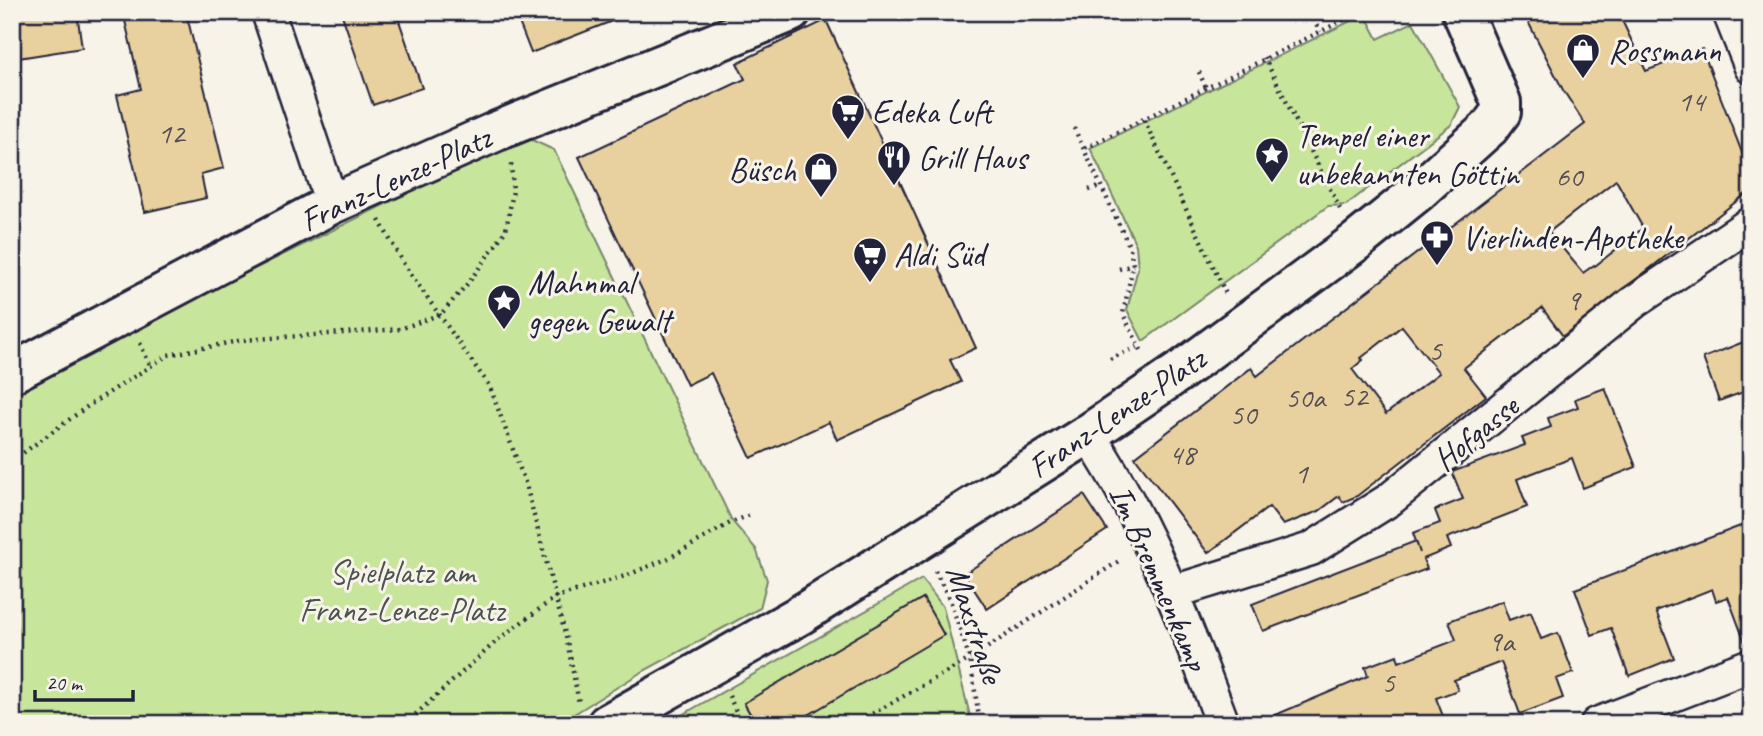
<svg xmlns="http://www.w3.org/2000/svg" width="1763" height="736" font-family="Caveat,sans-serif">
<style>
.green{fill:#c8e59c;stroke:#75846c;stroke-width:2}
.building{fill:#e9d19f;stroke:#22223b;stroke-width:2;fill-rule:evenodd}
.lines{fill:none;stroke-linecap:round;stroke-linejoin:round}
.minor-casing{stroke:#22223b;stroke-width:37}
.tertiary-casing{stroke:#22223b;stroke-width:44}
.path{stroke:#22223b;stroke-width:4.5;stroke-dasharray:2 5;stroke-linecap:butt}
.minor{stroke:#f7f3e8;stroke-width:32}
.tertiary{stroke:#f7f3e8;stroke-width:38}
.labels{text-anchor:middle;stroke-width:6;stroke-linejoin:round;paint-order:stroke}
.number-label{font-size:30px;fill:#544e54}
.poi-label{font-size:33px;fill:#22223b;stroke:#f7f3e8;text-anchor:start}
.street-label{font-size:33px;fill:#22223b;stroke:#f7f3e8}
.park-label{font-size:33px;fill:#4c5353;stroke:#f7f3e8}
</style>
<rect width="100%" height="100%" fill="#f7f3e8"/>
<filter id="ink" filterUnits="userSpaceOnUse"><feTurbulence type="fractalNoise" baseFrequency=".0143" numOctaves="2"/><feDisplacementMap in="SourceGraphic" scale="14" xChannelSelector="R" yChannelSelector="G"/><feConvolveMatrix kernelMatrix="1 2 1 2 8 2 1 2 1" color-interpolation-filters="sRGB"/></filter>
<g filter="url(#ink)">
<!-- green -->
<g class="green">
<path d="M1365,14L1378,39L1413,22L1460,107L1451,125L1346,205L1328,206L1143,341L1127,310L1138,268L1136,245L1090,148Z"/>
<path d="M523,136L554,150L732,521L756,549L767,580L760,608L640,673L558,724H12V389Z"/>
<path d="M922,579L943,607L970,716L954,724H666Z"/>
</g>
<!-- building -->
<g class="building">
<path d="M12,12H77L82,48L12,59Z"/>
<path d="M123,12H186L224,168L201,174L206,198L145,212L117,95L141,89Z"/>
<path d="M341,12H396L422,88L373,105Z"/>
<path d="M515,12H630V14L531,53Z"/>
<path d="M1523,12H1618L1646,71L1702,49L1751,176V190L1563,336L1542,308L1464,368L1486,396L1357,496L1343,502L1339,496L1319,511L1283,525L1269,507L1208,553L1135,457L1251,368L1257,376L1585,124L1563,90ZM1616,180L1643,228L1595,266L1594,265L1583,273L1549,232ZM1402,326L1439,373L1386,414L1352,369L1363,360L1361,358Z"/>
<path d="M826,20L976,348L950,360L961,382L837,440L829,422L751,458L711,373L687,385L579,157L745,79L737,63Z"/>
<path d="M1751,339V369L1743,372L1749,390L1719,401L1703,358Z"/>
<path d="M1605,388L1636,467L1583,488L1572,458L1517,479L1527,507L1447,538L1451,548L1423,559L1427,569L1263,631L1252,604L1416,541L1420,553L1413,533L1440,523L1435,510L1463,499L1452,472L1525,445L1522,438L1551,427L1548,418L1578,407L1575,399Z"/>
<path d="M1084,495L1107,530L987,609L964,574Z"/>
<path d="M1751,522V647L1747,648L1728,597L1716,601L1712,589L1656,611L1674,658L1629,676L1611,628L1592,635L1575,589Z"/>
<path d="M923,598L944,635L793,724H756L744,703Z"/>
<path d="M1502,601L1509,620L1531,612L1541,639L1558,633L1573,673L1556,679L1563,698L1520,714L1501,662L1454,680L1458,690L1436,698L1446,724H1254L1368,676L1365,667L1397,655L1399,662L1456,640L1449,621Z"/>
</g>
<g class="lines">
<!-- minor casing -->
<g class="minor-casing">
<g id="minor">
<path d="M268,12L332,204"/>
<path d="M1729,12L1751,67"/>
<path d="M1088,434C1148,524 1185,623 1223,724"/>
<path d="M1173,592L1311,549L1389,500L1634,302L1751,223"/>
<path d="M1597,724L1751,665"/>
</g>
</g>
<!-- tertiary casing -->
<g class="tertiary-casing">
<g id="tertiary">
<path d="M12,373L332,204L497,131L791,12"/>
<path d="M607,724L800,615L1088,434L1182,370L1357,241L1419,191L1489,128L1501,112V102L1462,12"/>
</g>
</g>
<!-- path -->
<g class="path">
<path d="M1310,13L1320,32"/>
<path d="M1264,57L1340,209"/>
<path d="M1199,72L1206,88"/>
<path d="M1144,120L1227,296"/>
<path d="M1074,128L1130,248L1133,265L1123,314L1143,354"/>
<path d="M1085,148L1360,12"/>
<path d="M1089,190L1102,186"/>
<path d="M379,220L405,266L490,387L526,485L567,641L579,703"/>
<path d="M1119,269L1133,265"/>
<path d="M140,343L150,365"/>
<path d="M1110,359L1139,346"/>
<path d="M12,461L88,406L168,355L243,340L400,329L441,314L469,282L506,230L513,191L511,164"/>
<path d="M935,571L950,600L970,659L980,724"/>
<path d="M729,696L742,724"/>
<path d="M405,724L500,638L556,597L625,576L669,558L732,522L753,514"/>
<path d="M854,724L970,659L1122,559"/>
</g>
<!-- minor -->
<use href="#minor" class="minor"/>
<!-- tertiary -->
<use href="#tertiary" class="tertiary"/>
</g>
</g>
<!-- icons -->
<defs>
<g id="shop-pin" transform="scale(1.75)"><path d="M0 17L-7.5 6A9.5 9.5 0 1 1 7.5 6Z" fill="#22223b" stroke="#f7f3e8"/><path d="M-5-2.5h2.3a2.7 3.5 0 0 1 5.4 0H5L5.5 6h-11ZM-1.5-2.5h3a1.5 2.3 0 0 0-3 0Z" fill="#fff"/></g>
<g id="supermarket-pin" transform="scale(1.75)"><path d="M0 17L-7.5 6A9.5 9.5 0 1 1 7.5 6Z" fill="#22223b" stroke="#f7f3e8"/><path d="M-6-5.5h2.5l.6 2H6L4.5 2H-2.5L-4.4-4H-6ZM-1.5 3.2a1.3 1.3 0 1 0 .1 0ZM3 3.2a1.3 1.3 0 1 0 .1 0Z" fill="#fff"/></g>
<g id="sight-pin" transform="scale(1.75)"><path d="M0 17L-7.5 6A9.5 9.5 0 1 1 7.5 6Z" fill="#22223b" stroke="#f7f3e8"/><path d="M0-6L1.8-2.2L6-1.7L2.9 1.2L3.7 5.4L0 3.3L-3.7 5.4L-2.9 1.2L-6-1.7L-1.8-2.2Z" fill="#fff"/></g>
<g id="restaurant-pin" transform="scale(1.75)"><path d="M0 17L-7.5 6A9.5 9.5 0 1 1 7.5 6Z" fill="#22223b" stroke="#f7f3e8"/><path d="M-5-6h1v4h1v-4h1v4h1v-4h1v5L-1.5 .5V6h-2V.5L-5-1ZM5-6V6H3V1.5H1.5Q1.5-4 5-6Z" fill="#fff"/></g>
<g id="pharmacy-pin" transform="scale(1.75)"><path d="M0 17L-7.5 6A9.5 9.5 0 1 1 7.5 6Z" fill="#22223b" stroke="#f7f3e8"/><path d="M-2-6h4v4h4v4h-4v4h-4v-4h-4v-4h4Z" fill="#fff"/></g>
</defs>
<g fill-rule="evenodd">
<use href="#shop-pin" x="1583" y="50"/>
<use href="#supermarket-pin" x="848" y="111"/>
<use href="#sight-pin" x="1272" y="154"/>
<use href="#restaurant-pin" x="894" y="157"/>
<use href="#shop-pin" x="821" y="169"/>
<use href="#pharmacy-pin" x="1437" y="237"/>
<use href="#supermarket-pin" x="870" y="254"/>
<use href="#sight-pin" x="504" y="301"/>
</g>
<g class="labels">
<!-- number labels -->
<g class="number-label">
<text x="1691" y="111">14</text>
<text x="171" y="143">12</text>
<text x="1569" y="186">60</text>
<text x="1573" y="310">9</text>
<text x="1435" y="360">5</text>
<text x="1354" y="406">52</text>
<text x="1305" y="407">50a</text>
<text x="1243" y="424">50</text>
<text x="1182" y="464">48</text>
<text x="1301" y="483">1</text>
<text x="1501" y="651">9a</text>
<text x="1388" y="692">5</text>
</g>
<!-- poi labels -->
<g class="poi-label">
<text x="1608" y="62">Rossmann</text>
<text x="872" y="123">Edeka Luft</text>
<text x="1296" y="147">Tempel einer<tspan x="1296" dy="38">unbekannten Göttin</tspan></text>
<text x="918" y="169">Grill Haus</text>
<text x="796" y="181" text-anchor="end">Büsch</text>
<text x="1462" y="249">Vierlinden-Apotheke</text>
<text x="894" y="266">Aldi Süd</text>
<text x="528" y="294">Mahnmal<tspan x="528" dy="38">gegen Gewalt</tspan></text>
</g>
<!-- street labels -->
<g class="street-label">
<text transform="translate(395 178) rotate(-25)" y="12">Franz-Lenze-Platz</text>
<text transform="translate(1116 412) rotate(-34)" y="12">Franz-Lenze-Platz</text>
<text transform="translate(1475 432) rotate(-39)" y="12">Hofgasse</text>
<text transform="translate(1160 577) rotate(66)" y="12">Im Bremmenkamp</text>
<text transform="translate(976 624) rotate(72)" y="12">Maxstraße</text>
</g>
<!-- park labels -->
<g class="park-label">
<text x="402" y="583">Spielplatz am<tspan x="402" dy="38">Franz-Lenze-Platz</tspan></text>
</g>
</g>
<!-- margin -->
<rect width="1763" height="736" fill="none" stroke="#f7f3e8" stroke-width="42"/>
<rect x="21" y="21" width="1721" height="694" fill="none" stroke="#22223b" stroke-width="2.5" filter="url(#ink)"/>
<!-- scale -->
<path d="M35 690v10h98v-10" fill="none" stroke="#22223b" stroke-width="3.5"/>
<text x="46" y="690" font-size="21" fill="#22223b" stroke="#f7f3e8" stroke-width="5" paint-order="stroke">20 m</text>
</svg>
